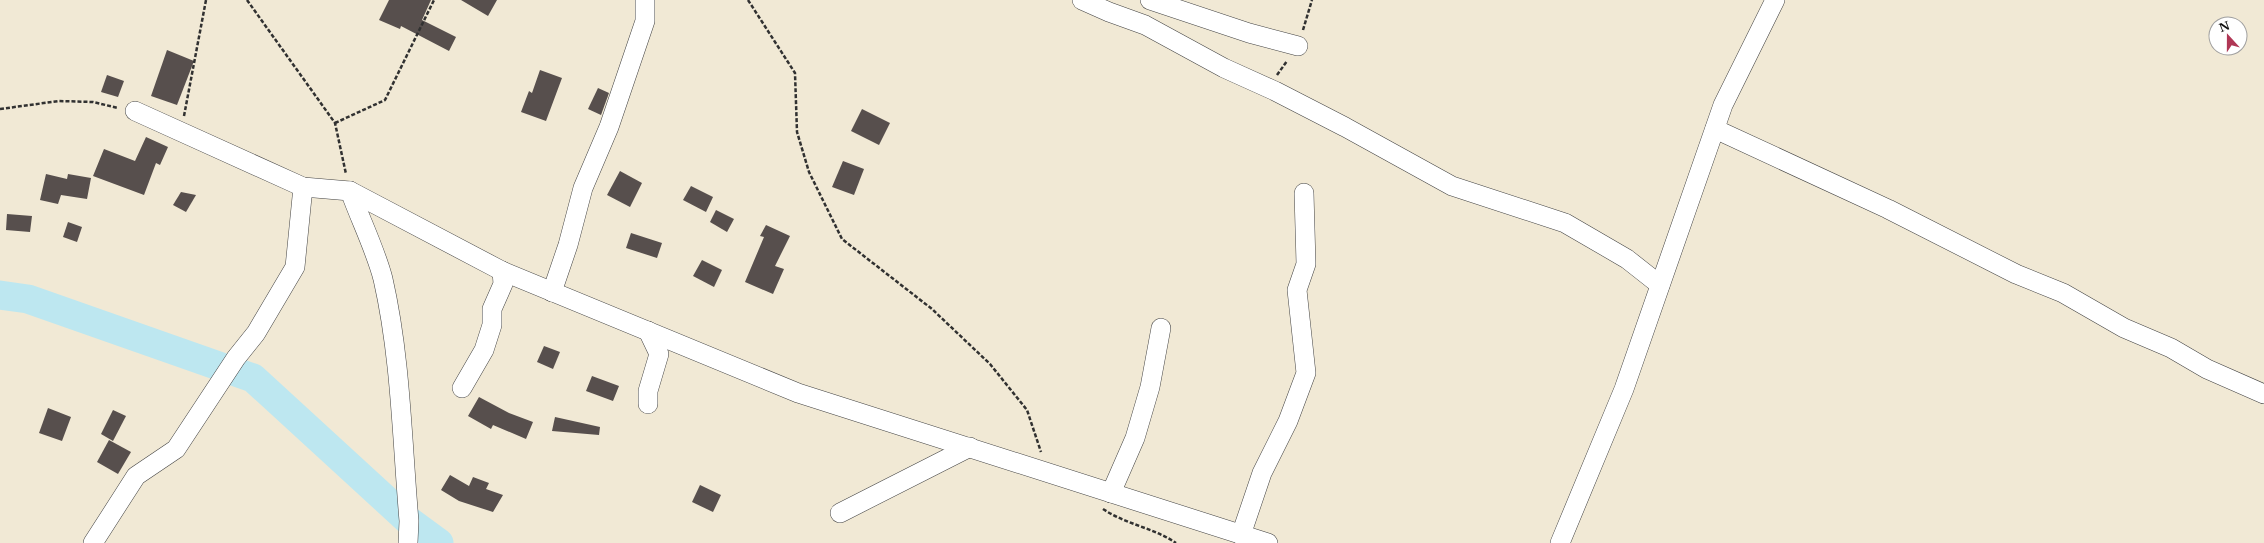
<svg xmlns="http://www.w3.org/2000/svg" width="2264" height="543" font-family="'Libre Baskerville',serif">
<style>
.farmland{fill:#f1e9d5;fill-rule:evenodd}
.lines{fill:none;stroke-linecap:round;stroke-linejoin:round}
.river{stroke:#bde7f0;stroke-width:29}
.building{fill:#574f4d}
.minor-casing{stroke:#424242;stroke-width:20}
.path{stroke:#313131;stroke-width:2.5;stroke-dasharray:4 2;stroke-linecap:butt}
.minor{stroke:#fff;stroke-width:19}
</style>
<rect width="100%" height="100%" fill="#fef9f3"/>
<!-- farmland -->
<path class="farmland" d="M0,0H2264V543H0ZM2216,24H2240V48H2216Z"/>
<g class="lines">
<!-- river -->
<path class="river" d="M0,295L28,299L253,378L409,521L439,543"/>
</g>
<!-- building -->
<g class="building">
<path d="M389,0H431L422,20L456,37L449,51L401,26L400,29L379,20Z"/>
<path d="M461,0H497L488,16Z"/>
<path d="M167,50L194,61L177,105L151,96Z"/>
<path d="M540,70L562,78L546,121L521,112L529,91L532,93Z"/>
<path d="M107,75L124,81L118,97L101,92Z"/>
<path d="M598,88L609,93L601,115L588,109Z"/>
<path d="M862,109L890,123L879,145L851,131Z"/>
<path d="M146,137L168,147L160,165L156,163L144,195L93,176L104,149L135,161Z"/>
<path d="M843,161L864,169L854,195L832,187Z"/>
<path d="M620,171L642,183L630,207L607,195Z"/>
<path d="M46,174L67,179L68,174L91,178L87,199L61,195L58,204L40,200Z"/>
<path d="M691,186L713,197L706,212L683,200Z"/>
<path d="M181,192L196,195L186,212L173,205Z"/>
<path d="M716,210L734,219L727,232L710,222Z"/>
<path d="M7,214L32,216L30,232L6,230Z"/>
<path d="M68,222L82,227L77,242L63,237Z"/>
<path d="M766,225L790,236L775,266L784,269L773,294L745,282L764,237L760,236Z"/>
<path d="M631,233L662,243L657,258L626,248Z"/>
<path d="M702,260L722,270L714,287L693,276Z"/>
<path d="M544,346L560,352L553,369L537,362Z"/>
<path d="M592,376L619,386L613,401L586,391Z"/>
<path d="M479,397L509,413L533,422L526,439L493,425L491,429L468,416Z"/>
<path d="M48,408L71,417L62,441L39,433Z"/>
<path d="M113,410L126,416L113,441L101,434Z"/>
<path d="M555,417L600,427L599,435L552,431Z"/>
<path d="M109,440L131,452L118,474L97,462Z"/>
<path d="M450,475L469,486L473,477L489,483L486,489L503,495L493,512L459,501L441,490Z"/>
<path d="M700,485L721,495L713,512L692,502Z"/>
</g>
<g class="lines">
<!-- minor casing -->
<g class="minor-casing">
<g id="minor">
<path d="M1082,0L1109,12L1145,25L1224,68L1275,91L1345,127L1452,186L1565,223L1627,259L1660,285"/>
<path d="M1150,0L1249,33L1298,46"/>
<path d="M135,111L303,187L350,191L502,271L798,393L1268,543"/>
<path d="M1715,129L1888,209L2016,274L2063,293L2124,328L2171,348L2207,369L2264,394"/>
<path d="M350,191C360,219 376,251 383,279C401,358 402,441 409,521L408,543"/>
<path d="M552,292L568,245L583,188L609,127L645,21V0"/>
<path d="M462,388L484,350L492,325V309L503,284L502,271"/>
<path d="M648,404V391L659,354L648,331"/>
<path d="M1111,493L1135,438L1150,387L1161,328"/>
<path d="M840,513L970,447"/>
<path d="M1241,535L1262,473L1288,421L1306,373L1297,290L1306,264L1304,193"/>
<path d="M93,543L136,476L176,449L236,358L256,333L295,267L303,187"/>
<path d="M1560,543L1624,389L1723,105L1775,0"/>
</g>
</g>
<!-- path -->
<g class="path">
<path d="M247,0L335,123L346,174"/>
<path d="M748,0L795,73L797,132L809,172L842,239L932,309L990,364L1027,410L1041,452"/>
<path d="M1303,30L1312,0"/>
<path d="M1277,75L1287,61"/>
<path d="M0,109L59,101L93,102L118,108"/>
<path d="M184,116L206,0"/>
<path d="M335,123L385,100L434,0"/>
<path d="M1103,509C1125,524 1154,528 1176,543"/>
</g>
<!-- minor -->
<use href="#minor" class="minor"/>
</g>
<!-- north arrow -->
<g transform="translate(2228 36) rotate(339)"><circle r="19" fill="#ffffff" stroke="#9f9f9f"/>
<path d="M0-3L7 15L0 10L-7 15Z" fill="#b03755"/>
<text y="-6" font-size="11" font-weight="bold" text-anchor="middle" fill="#0f0f0f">N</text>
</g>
</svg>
